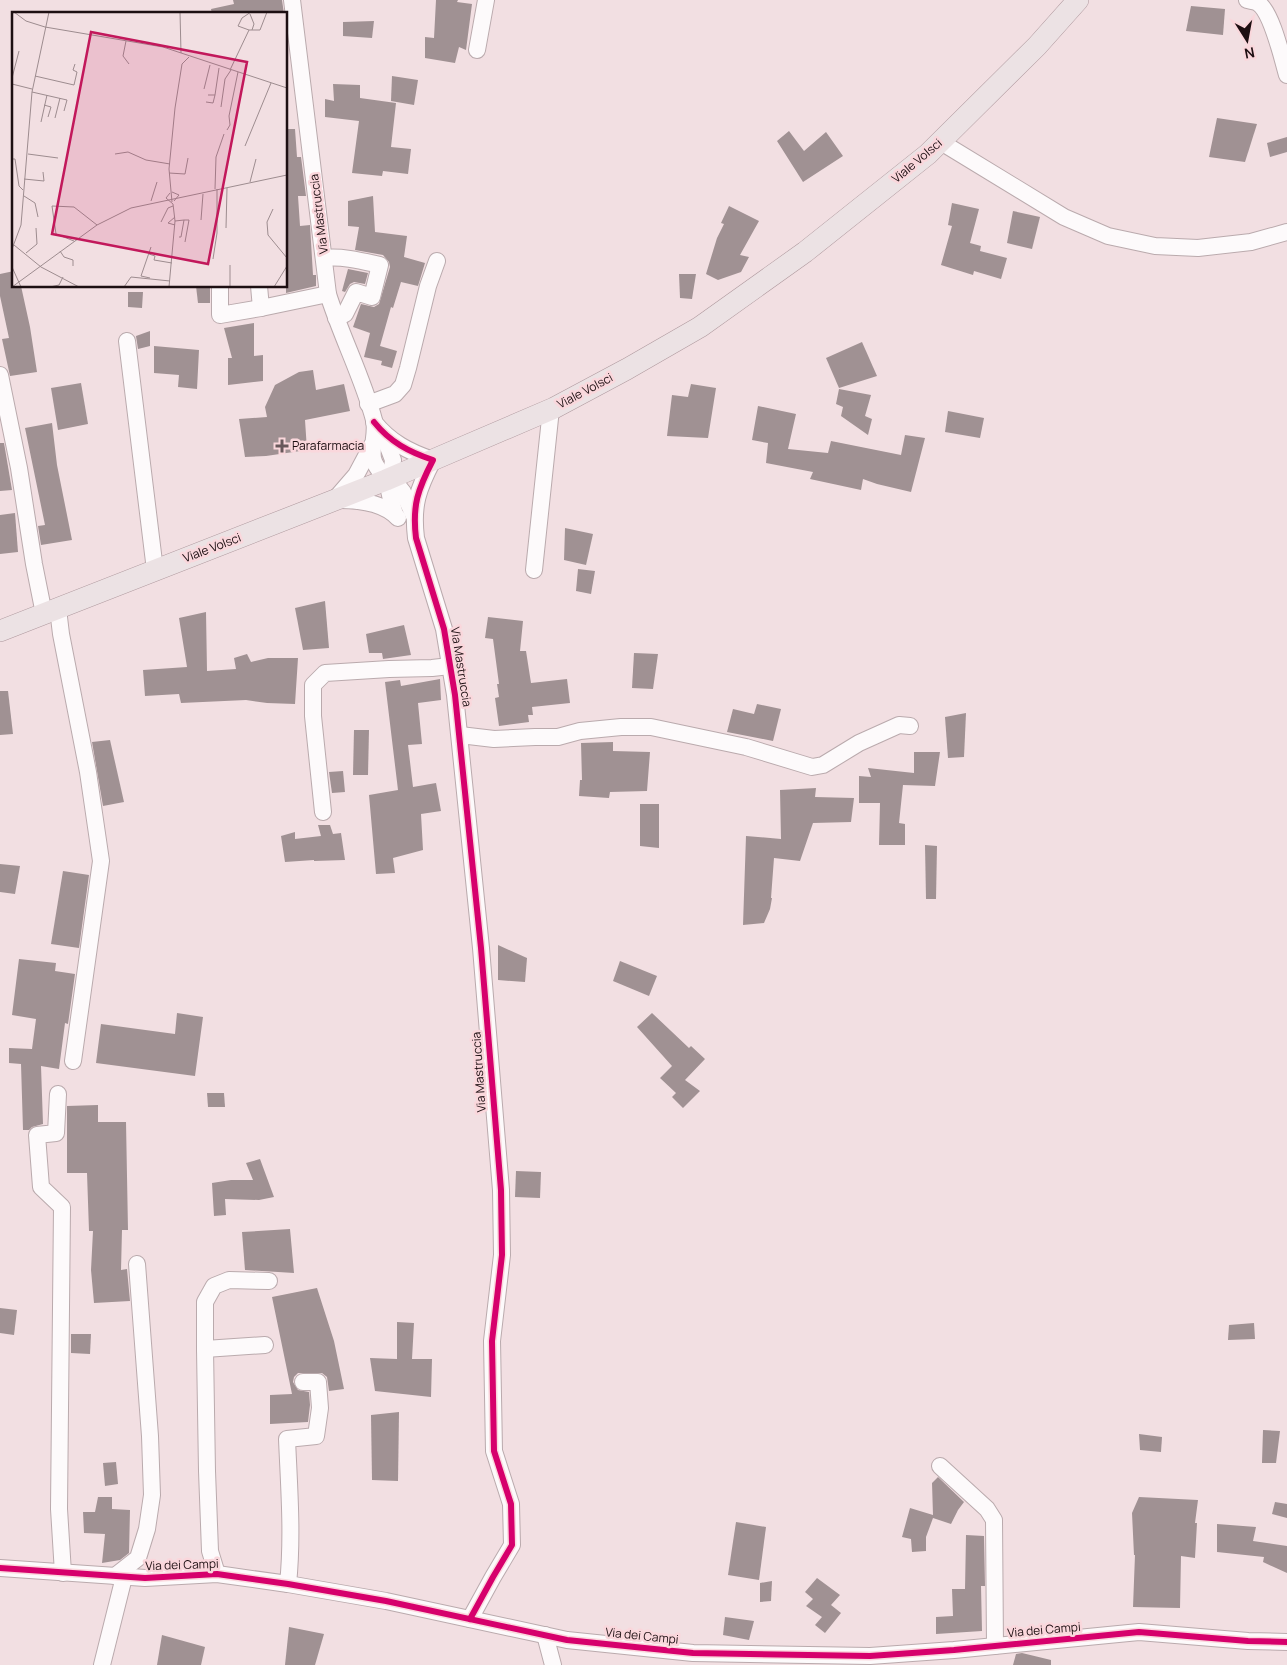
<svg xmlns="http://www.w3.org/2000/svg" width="1287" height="1665" font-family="Manrope,sans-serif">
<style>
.building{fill:#a09193}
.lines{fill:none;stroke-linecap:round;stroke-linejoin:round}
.minor-casing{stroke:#baaaad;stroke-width:18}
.major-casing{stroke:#ae989d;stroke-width:22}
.minor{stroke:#fdfafb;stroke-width:16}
.major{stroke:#ece2e4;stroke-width:21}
.cycleway-casing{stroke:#fad7dc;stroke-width:9}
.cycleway{stroke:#d6006c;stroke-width:6}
.poi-dot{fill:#68585b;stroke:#fad7dc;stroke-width:2}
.labels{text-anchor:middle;stroke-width:5;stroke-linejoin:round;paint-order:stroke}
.street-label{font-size:12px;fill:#1d0f12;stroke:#fad7dc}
.poi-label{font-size:12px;fill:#1d0f12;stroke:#fad7dc;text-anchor:start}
.inset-road{fill:none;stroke:#9d8c8f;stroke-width:1}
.view{fill:#c2185b;fill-opacity:0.15;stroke:#c2185b;stroke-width:2.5}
.inset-edge{fill:none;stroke:#1d0f12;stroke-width:2.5}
</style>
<rect width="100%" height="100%" fill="#f2dfe2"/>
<!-- building -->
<g class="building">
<path d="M233,0H282L284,14H212L211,9L234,4Z"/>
<path d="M436,0H458L457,2L472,4L466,50L459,47L455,63L425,58V37L434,38Z"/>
<path d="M1191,6L1225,9L1223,35L1186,31Z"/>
<path d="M374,21L372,38L343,36V22Z"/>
<path d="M392,76L418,80L414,105L391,101Z"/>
<path d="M333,84L360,85V98L396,103L391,147L411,149L408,174L383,171L382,176L352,173L359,121L325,117V99L334,101Z"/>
<path d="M1217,118L1257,124L1245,162L1209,157Z"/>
<path d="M286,129H295L297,157H301L306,196H298L300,226L310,225L313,275H316V286L286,293Z"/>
<path d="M789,131L804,151L826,132L843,156L803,182L777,141Z"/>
<path d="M1287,137V152L1270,157L1267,143Z"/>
<path d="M373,196L375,232L407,236L404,257L425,263L418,286L401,282L393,308L391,307L380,346L397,351L392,368L381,365L382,361L364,357L370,333L353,327L361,304L374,307L379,304L390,267L389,262L383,255L355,250L359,227L348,226V201Z"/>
<path d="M952,203L979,209L970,243L981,246L980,251L1007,258L1001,279L974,271L973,275L941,265L952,226L948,225Z"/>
<path d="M729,206L759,221L740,255L749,257L741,272L718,280L706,274L717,238L724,224L721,223Z"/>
<path d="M1013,211L1040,217L1032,249L1007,243Z"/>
<path d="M348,269L368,273L365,284L354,282L350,284L345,292L342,291Z"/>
<path d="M14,271V286H21L30,327L37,372L10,376L2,339L9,338L0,296V274Z"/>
<path d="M679,274H696L692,299L680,298Z"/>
<path d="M196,286H210V303H198Z"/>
<path d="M128,292H143L142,308L128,307Z"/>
<path d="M254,323V356L263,355V381L228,385V358H232L224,328Z"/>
<path d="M150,331V346L138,349L136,336Z"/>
<path d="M862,342L877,376L839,388L826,358Z"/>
<path d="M154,346L199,350L197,389L178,387L179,375L154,373Z"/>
<path d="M313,370L316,390L344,384L350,411L305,420L307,450L266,456L245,457L239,419L267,417L265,407L275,385L299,372Z"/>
<path d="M81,383L88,424L58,430L51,388Z"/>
<path d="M691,384L716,388L708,438L667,436L672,395L688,397Z"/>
<path d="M839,389L871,395L865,416L872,419L868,435L841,416L843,407L836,404Z"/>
<path d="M758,406L796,414L788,449L828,453L831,441L901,455L905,435L925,438L911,492L877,484L863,479L861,490L810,479L813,472L766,463L768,443L752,440Z"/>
<path d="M948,411L984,418L980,438L945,432Z"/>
<path d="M52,423L57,465L72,540L41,545L38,526L45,525L25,428Z"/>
<path d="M0,443H4L12,490L0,491Z"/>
<path d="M15,513L18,552L0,554V515Z"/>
<path d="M565,528L593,534L586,565L564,560Z"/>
<path d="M578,569L595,571L591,594L576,591Z"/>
<path d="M325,601L329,648L303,650L295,608Z"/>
<path d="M206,612L207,671L236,669L234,658L247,654L251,662L268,658H298L295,704L267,703L246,700L181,703L179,694L145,696L143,670L187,667L179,618Z"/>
<path d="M488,617L523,621L520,651H526L531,683L567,679L570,703L532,707L533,715H528L529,722L499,726L495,698L499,697L497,684H499L493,639L485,638Z"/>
<path d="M404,625L411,655L383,659L382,653H369L366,634Z"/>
<path d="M634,653L658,654L653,689L632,688Z"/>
<path d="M440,679L441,700L418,703L422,744L408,745L413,787L436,783L441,811L421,814L423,850L393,858L395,873L376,874L369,795L398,790L385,682L400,680L401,686Z"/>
<path d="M0,691H8L13,734L0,735Z"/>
<path d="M757,704L781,709L773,741L727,732L733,709L754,714Z"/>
<path d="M966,713L964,757L948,758L945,717Z"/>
<path d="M354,730H369L368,775H353Z"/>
<path d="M110,740L124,802L103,806L92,742Z"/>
<path d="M613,742V751L650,752L647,791L610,792L609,798L579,796L580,780H582L581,743Z"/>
<path d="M914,752H940L935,786L903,785L899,823L905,824V845H879L880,803H859V776L871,777L868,768L914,773Z"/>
<path d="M343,771L345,792L332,793L329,772Z"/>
<path d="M816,788L815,797L854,798L851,822L813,823L800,861L774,858L771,898H772L770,909L764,923L743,925L746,836L781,839L780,790Z"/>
<path d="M640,804H659V848L640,846Z"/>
<path d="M318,825H330L333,834L341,833L345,860L314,861V860L285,862L281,836L295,832V839L321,836Z"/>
<path d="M925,845L937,846L936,899H926Z"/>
<path d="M0,864L20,866L15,894L0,892Z"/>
<path d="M63,871L89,875L79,948L51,944Z"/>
<path d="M498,945L527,958L525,982L498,980Z"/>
<path d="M19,959L56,963L55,971L75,974L68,1024L65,1023L59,1069L41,1066L43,1124L32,1127L29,1130H23L21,1064L9,1063V1048L32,1049L36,1019L12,1015Z"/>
<path d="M620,961L657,976L649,996L613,981Z"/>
<path d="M177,1013L203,1017L195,1076L96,1063L101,1024L175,1034Z"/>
<path d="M652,1013L689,1048L691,1046L705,1059L685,1080L700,1091L683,1108L672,1097L676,1093L660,1078L672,1066L637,1027Z"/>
<path d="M207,1093H224L225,1107H208Z"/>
<path d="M98,1105V1122H126L128,1230H122L121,1270L127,1269L130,1301L94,1303L91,1270L93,1231H89L87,1173H67V1106Z"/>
<path d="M260,1159L274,1197L259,1200L225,1199L226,1215L214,1216L212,1183L231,1180H253L246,1163Z"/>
<path d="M516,1171L541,1172L540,1198L515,1197Z"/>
<path d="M290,1229L294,1273L245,1270L242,1232Z"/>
<path d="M317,1288L334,1341L344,1389L329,1391L327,1377L322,1373H298L294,1377L293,1382L298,1390L309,1392L310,1405L308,1422L270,1424V1395L292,1394L272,1297Z"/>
<path d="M0,1308L17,1310L14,1335L0,1333Z"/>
<path d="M397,1322L414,1323L412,1359H432L431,1397L375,1391L370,1358L397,1359Z"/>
<path d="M1254,1323L1255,1339L1228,1340L1229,1325Z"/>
<path d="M71,1334H91L90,1354L71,1353Z"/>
<path d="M399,1412L398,1481L372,1480L371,1415Z"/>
<path d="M1263,1430L1280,1431L1276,1463H1262Z"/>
<path d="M1139,1434L1162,1437L1161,1452L1140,1450Z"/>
<path d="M116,1462L118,1484L105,1486L103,1463Z"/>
<path d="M938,1477L964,1502L958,1510L951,1524L933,1518L926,1537V1551L912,1552L911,1539L902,1537L910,1508L933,1515L932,1483Z"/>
<path d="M98,1497H112V1509L130,1510L129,1553L120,1560L102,1563L105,1534L84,1533L83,1512H95Z"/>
<path d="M1139,1497L1198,1500L1195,1523H1197L1195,1558L1181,1556L1180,1608L1133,1607L1135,1555H1134L1132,1513Z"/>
<path d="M1275,1502L1287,1504V1518L1272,1514Z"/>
<path d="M736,1522L766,1527L759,1580L728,1575Z"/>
<path d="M1217,1524L1256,1527L1253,1541L1287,1546V1573L1263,1562L1264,1557L1217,1552Z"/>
<path d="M966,1535L984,1536L985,1586H981L982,1631L936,1634V1617L953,1616L952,1589H965Z"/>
<path d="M817,1578L840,1595L831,1605L841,1613L825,1633L815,1625L822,1617L806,1606L813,1599L805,1592Z"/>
<path d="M772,1581L771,1601L760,1602V1583Z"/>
<path d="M725,1617L754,1621L749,1640L723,1635Z"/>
<path d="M289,1627L324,1634L315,1665H285Z"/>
<path d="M162,1635L205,1647L201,1665H157Z"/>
<path d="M1022,1653L1051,1660V1665H1013L1016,1654Z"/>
</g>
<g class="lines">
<!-- minor casing -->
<g class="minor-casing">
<g id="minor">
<path d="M292,0L328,294C341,336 363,378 374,420C377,433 371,446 373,458C375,468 383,473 386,481C390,491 391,503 395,514"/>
<path d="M1247,0C1250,1 1255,1 1258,3C1272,12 1282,58 1287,75"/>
<path d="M477,50L486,0"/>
<path d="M941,142L1064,217L1108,236L1155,246L1198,248L1251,242L1287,232"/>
<path d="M324,258C343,256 362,261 380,265L372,297L356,292L345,314L336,318"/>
<path d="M220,286V315L261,308"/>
<path d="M259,286L261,308L328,294"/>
<path d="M127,341L155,570"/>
<path d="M0,375L19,468L34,564L44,614"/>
<path d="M368,404L395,394L403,385L408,368L428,286L437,261"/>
<path d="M374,422C390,442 409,452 433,460C418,489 412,505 416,538L444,629L455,695L481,948L501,1190L502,1255L492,1341L494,1451L511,1504L512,1545L493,1577L470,1619"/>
<path d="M383,434L393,460L391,477L403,492L414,516"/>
<path d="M337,497L356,475L372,445"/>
<path d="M340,500C359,500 384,503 398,518"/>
<path d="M534,570L551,409"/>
<path d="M58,609L61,634L88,772L101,861L73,1061"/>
<path d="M460,735L494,739L535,737H558L580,731L621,727H651L746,747L812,767L823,765L859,743L899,725L910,726"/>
<path d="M323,812L313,716V685L325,673L389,669L432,668L450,666"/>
<path d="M58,1094L56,1133L37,1135L41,1187L62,1207L59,1509L63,1573"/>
<path d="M205,1349V1302L214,1286L229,1280L269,1281"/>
<path d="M940,1466L987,1509L994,1520L995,1646"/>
<path d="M0,1568L145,1578L217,1574L288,1584L386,1601L567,1640L693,1653L870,1656L954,1650L1139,1632L1248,1641L1287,1642"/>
<path d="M217,1574L210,1551L207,1471L205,1349L265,1345"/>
<path d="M115,1576L138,1558L147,1529L152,1495L150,1436L137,1264"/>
<path d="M288,1584C293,1536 289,1487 287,1439L316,1436L320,1408L318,1382H303"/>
<path d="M545,1635L553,1665"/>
<path d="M102,1665L124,1577"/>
</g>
</g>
<!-- major casing -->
<g class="major-casing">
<path id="major" d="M0,631L386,480L554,408L627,369L700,327L805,252L928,154L1037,46L1078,0"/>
</g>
<!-- minor -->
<use href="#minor" class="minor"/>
<!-- major -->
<use href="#major" class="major"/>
<!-- cycleway casing -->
<g class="cycleway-casing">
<g id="cycleway">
<path d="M374,422C390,442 409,452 433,460C418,489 412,505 416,538L444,629L455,695L481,948L501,1190L502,1255L492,1341L494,1451L511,1504L512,1545L493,1577L470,1619"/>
<path d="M0,1568L145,1578L217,1574L288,1584L386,1601L567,1640L693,1653L870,1656L954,1650L1139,1632L1248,1641L1287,1642"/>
</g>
</g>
<!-- cycleway -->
<use href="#cycleway" class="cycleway"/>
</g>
<!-- markers -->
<path class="poi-dot" d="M279.5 438.5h5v5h5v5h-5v5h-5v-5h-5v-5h5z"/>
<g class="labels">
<!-- street labels -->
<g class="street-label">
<text transform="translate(917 161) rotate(-40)" y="4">Viale Volsci</text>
<text transform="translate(319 214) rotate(-97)" y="4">Via Mastruccia</text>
<text transform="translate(585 391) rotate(-28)" y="4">Viale Volsci</text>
<text transform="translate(212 548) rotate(-21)" y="4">Viale Volsci</text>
<text transform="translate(461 667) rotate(81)" y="4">Via Mastruccia</text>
<text transform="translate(479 1072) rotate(-94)" y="4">Via Mastruccia</text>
<text transform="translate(182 1565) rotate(-2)" y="4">Via dei Campi</text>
<text transform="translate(1044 1630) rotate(-5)" y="4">Via dei Campi</text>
<text transform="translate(642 1636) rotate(6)" y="4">Via dei Campi</text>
</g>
<!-- poi labels -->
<g class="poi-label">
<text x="292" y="450">Parafarmacia</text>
</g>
</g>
<!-- overview -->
<g transform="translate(12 12)">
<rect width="275" height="275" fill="#f2dfe2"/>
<path class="inset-road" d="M2,0L14,9L33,15L151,35L275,76M168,0L169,41M238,2L242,12L240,18M237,18H248L255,0M114,29L111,44L117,52M218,58L237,18L226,14L230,6L239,0M23,64L62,73L65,60L61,58L63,52M0,66L7,39M0,72L20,77M192,77L198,53M20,80L55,88L52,99M196,83H203L207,56M194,90L201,91L203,83M32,93L39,95L36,105M209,95L213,67L219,58M43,106L48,86M29,110L35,83M215,118L218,113L217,104L226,60M233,134L259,71M16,142L46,146M103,142L116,140L134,148L158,152M0,147H3L7,174L11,178M157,161L173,162L176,146M12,167L32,169L31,160M238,170L244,147M203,177L204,145L212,122M160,180L167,183L162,189M12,184L23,191L26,205M139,189L145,170M160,190L157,157L163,96L170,52L177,45M261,197L255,210L256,223L275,246M172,208H177L173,230M189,208L191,182M163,209L172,208L169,225H167M149,210L156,196L161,194M163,213L156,211L163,205M214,216L215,176M62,229L44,222L40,194L62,195L85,213M2,233L29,255L67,275M0,237L9,213L20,80L37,0M48,239L52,245L61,248V254M14,241L25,232L24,216M137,242L143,244L142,248L160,251M201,247L205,221V177M0,255L9,275M138,266L129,264L139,235M0,275L85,213L119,196L275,163M38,275L47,273L51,265M112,275L119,265L158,269M157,275L163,209L161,192L154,186L158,181M218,275V253M262,275L275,254"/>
<path class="view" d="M79,20L235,50L196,252L40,222Z"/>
<rect width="275" height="275" class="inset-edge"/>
</g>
<!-- north arrow -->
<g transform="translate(1247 40) rotate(169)" stroke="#fad7dc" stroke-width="4" paint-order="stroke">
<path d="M0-4L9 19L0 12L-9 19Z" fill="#1d0f12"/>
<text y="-8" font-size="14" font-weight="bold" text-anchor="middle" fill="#1d0f12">N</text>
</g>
</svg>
